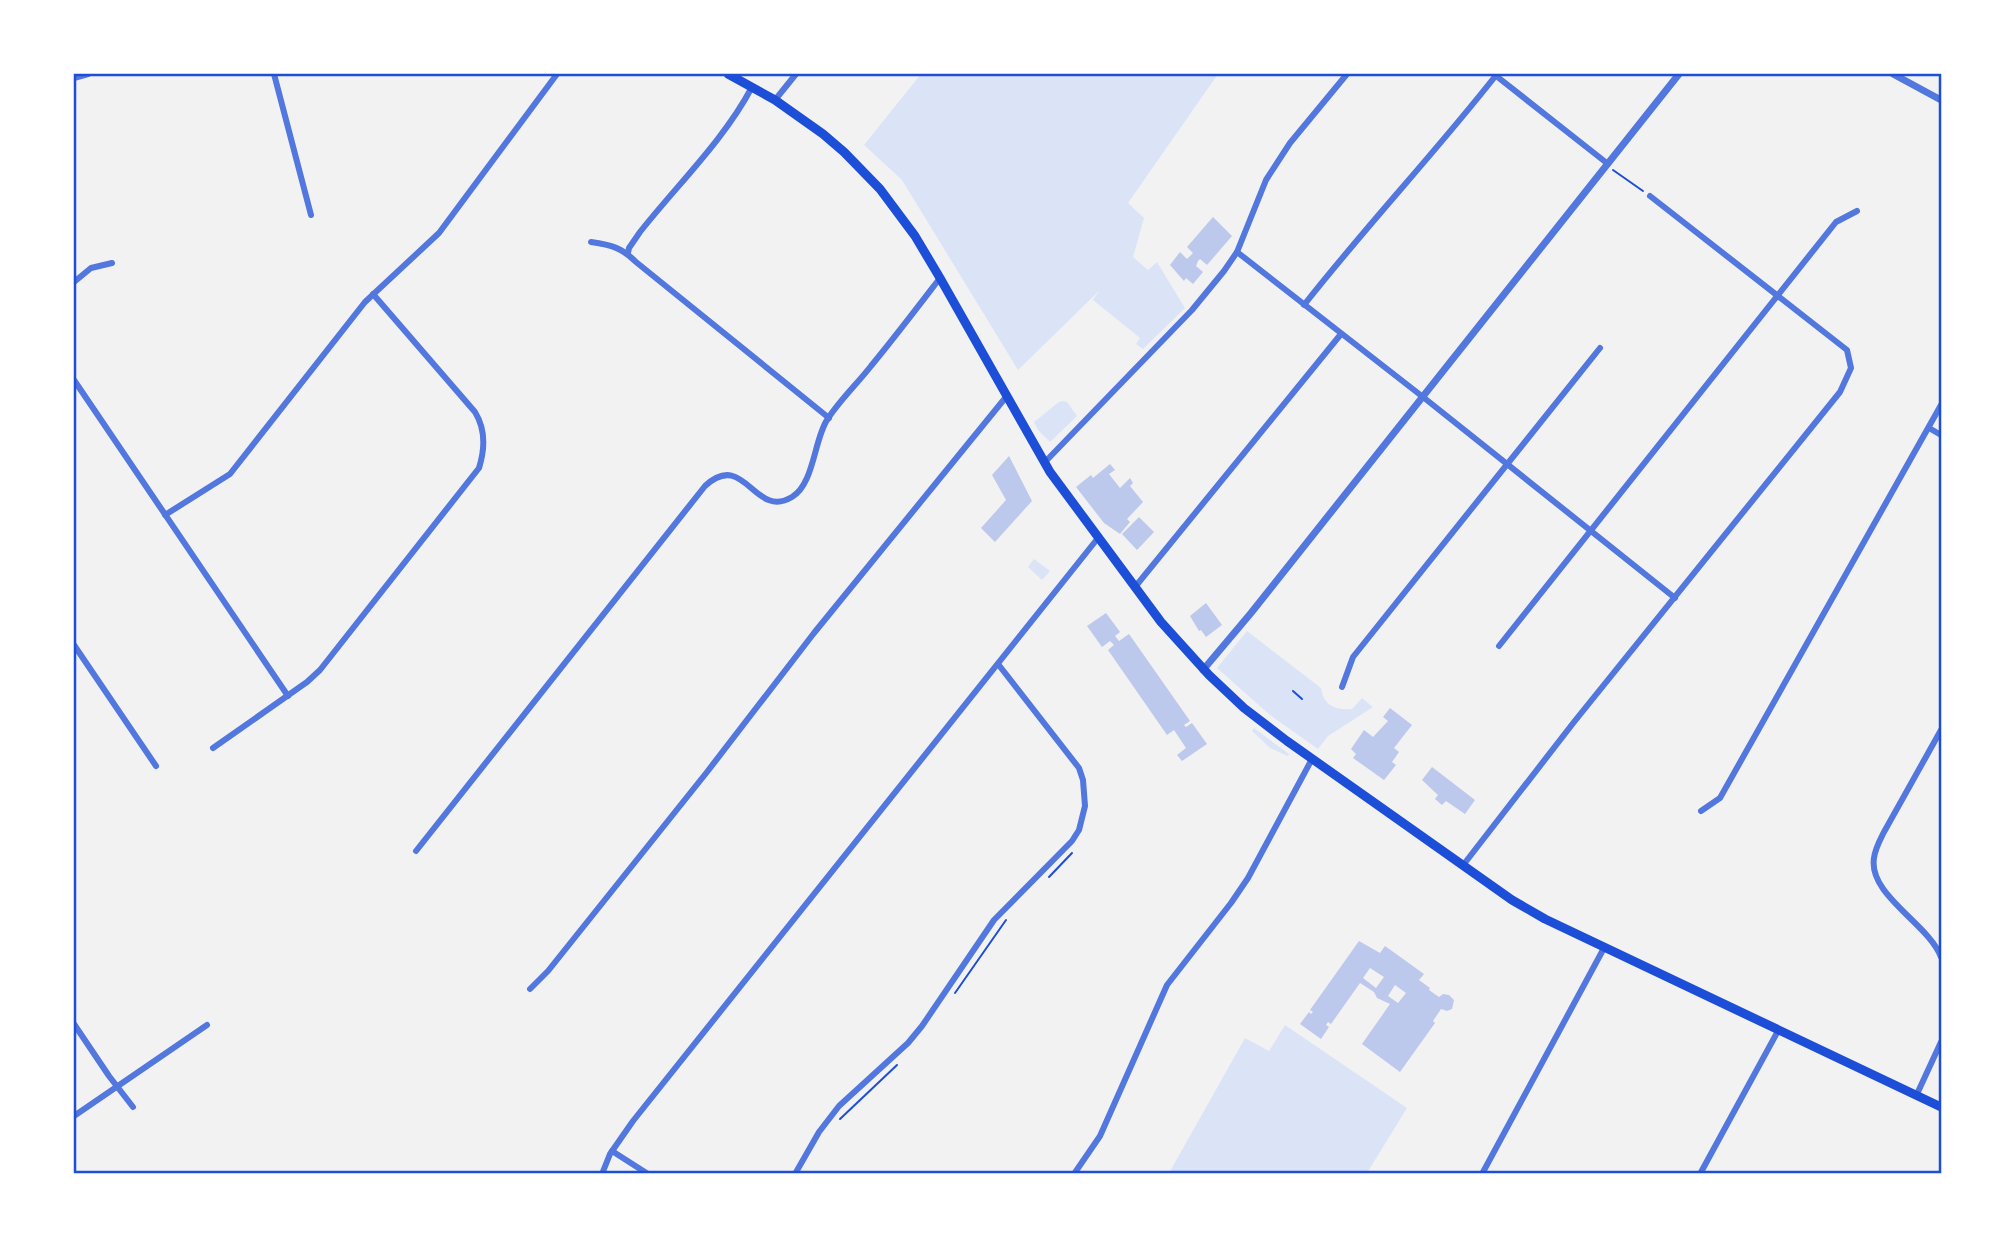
<svg xmlns="http://www.w3.org/2000/svg" width="2015" height="1247" font-family="'Space Grotesk',sans-serif">
<style>
.green{fill:#dbe4f7}
.building{fill:#bdc9ec;fill-rule:evenodd}
.lines{fill:none;stroke-linecap:round;stroke-linejoin:round}
.path{stroke:#1d4ed8;stroke-width:2}
.minor{stroke:#5277de;stroke-width:6}
.tertiary{stroke:#5277de;stroke-width:7}
.secondary{stroke:#1d4ed8;stroke-width:9}
.neatline{fill:none;stroke:#1d4ed8;stroke-width:2.5}
</style>
<rect width="100%" height="100%" fill="#f2f2f2"/>
<!-- green -->
<g class="green">
<path d="M921,74H1218L1128,203L1144,218L1133,257L1148,270L1157,262L1185,308L1143,349L1136,344L1140,338L1093,300L1099,291L1018,370L902,180L864,145Z"/>
<path d="M1063,401L1067,402L1077,416L1050,442L1038,430L1034,422L1059,402Z"/>
<path d="M1034,559L1050,571L1042,580L1028,567Z"/>
<path d="M1247,631L1321,688C1324,706 1335,710 1352,709L1362,698L1373,707L1328,736L1318,749L1270,715L1217,668Z"/>
<path d="M1254,728L1289,754L1288,756L1270,748L1252,731Z"/>
<path d="M1285,1025L1407,1108L1367,1173H1169L1245,1038L1269,1051Z"/>
</g>
<!-- building -->
<g class="building">
<path d="M1213,217L1232,236L1207,265L1200,259L1198,261L1196,266L1203,272L1193,284L1186,278L1184,281L1170,265L1180,252L1187,259L1193,253L1187,247Z"/>
<path d="M1009,456L1032,501L995,542L981,528L1006,500L992,475Z"/>
<path d="M1110,464L1115,470L1109,474L1120,488L1130,478L1133,483L1130,486L1143,502L1127,519L1130,522L1120,534L1104,523L1076,487L1091,475L1093,478Z"/>
<path d="M1139,517L1154,532L1137,550L1122,534Z"/>
<path d="M1206,603L1222,625L1206,637L1201,630L1199,631L1190,616Z"/>
<path d="M1106,613L1120,632L1115,636L1119,641L1129,634L1190,721L1184,725L1186,727L1192,723L1207,744L1182,761L1177,755L1186,748L1174,730L1167,735L1108,650L1114,645L1110,641L1102,647L1087,626Z"/>
<path d="M1390,708L1412,725L1394,748L1399,752L1392,762L1396,765L1384,780L1353,758L1356,754L1351,749L1364,730L1373,737L1388,721L1383,717Z"/>
<path d="M1432,767L1475,800L1465,814L1446,801L1442,805L1435,799L1438,795L1422,780Z"/>
<path d="M1359,941L1380,953L1385,946L1424,974L1419,980L1430,988L1429,990L1439,997L1443,994L1449,995L1454,1000L1452,1009L1447,1011L1441,1009L1433,1021L1435,1023L1400,1072L1362,1044L1390,1004L1377,998L1374,992L1360,983L1331,1024L1328,1022L1326,1025L1329,1027L1321,1039L1300,1024L1309,1012L1311,1014L1313,1012L1310,1010ZM1370,968L1384,977L1376,988L1363,978ZM1395,985L1406,993L1398,1003L1388,996Z"/>
</g>
<g class="lines">
<!-- path -->
<g class="path">
<path d="M1613,170L1643,191"/>
<path d="M1293,691L1302,699"/>
<path d="M1049,877L1072,853"/>
<path d="M955,993L1006,920"/>
<path d="M840,1119L897,1065"/>
</g>
<!-- minor -->
<g class="minor">
<path d="M274,74L311,215"/>
<path d="M1495,75L1608,164"/>
<path d="M74,78L88,74"/>
<path d="M775,100L796,74"/>
<path d="M591,242C612,245 622,248 636,262L829,418"/>
<path d="M1237,252L1423,397L1675,598"/>
<path d="M628,253L629,248L640,232C677,185 724,140 752,87"/>
<path d="M74,282L91,268L112,263"/>
<path d="M1304,305C1366,226 1435,153 1497,74"/>
<path d="M74,380L288,696"/>
<path d="M1929,428L1941,435"/>
<path d="M1044,463L1192,310L1224,271L1237,252L1266,180L1290,143L1347,74"/>
<path d="M165,515L230,474L365,302L439,233L557,74"/>
<path d="M1135,587L1341,334"/>
<path d="M74,645L156,766"/>
<path d="M1499,646L1836,222L1857,211"/>
<path d="M1342,687L1353,657L1600,348"/>
<path d="M1941,730L1884,832C1880,840 1875,849 1874,858C1868,895 1929,924 1941,957"/>
<path d="M213,748L307,682L320,670L479,468C485,449 486,430 475,412L373,294"/>
<path d="M1701,811L1720,798L1941,405"/>
<path d="M416,851L705,486C745,449 754,520 792,497C814,484 814,440 827,420C839,401 857,384 871,366C895,337 917,308 940,278"/>
<path d="M1464,864L1574,722L1840,392L1851,368L1847,350L1650,196"/>
<path d="M530,989L548,971L707,772L814,633L1006,397"/>
<path d="M74,1024L109,1076L133,1107"/>
<path d="M1917,1094L1941,1042"/>
<path d="M74,1116L207,1025"/>
<path d="M612,1151L648,1174"/>
<path d="M602,1174L610,1154L633,1121L1098,538"/>
<path d="M795,1174L819,1132L839,1106L908,1043L922,1026L994,920L1072,841L1079,830L1085,806L1083,780L1079,768L998,664"/>
<path d="M1074,1174L1100,1136L1167,985L1231,903L1248,878L1312,759"/>
<path d="M1482,1174L1604,948"/>
<path d="M1700,1174L1778,1031"/>
</g>
<!-- tertiary -->
<g class="tertiary">
<path d="M1893,74L1941,100"/>
<path d="M1203,670L1251,613L1679,74"/>
</g>
<!-- secondary -->
<path class="secondary" d="M728,74L775,100L823,134L844,152L880,189L915,236L940,278L1050,472L1161,622L1209,675L1244,708L1287,741L1512,900L1545,919L1941,1107"/>
</g>
<!-- border -->
<rect width="2015" height="1247" fill="none" stroke="#ffffff" stroke-width="150"/>
<rect x="75" y="75" width="1865" height="1097" class="neatline"/>
</svg>
